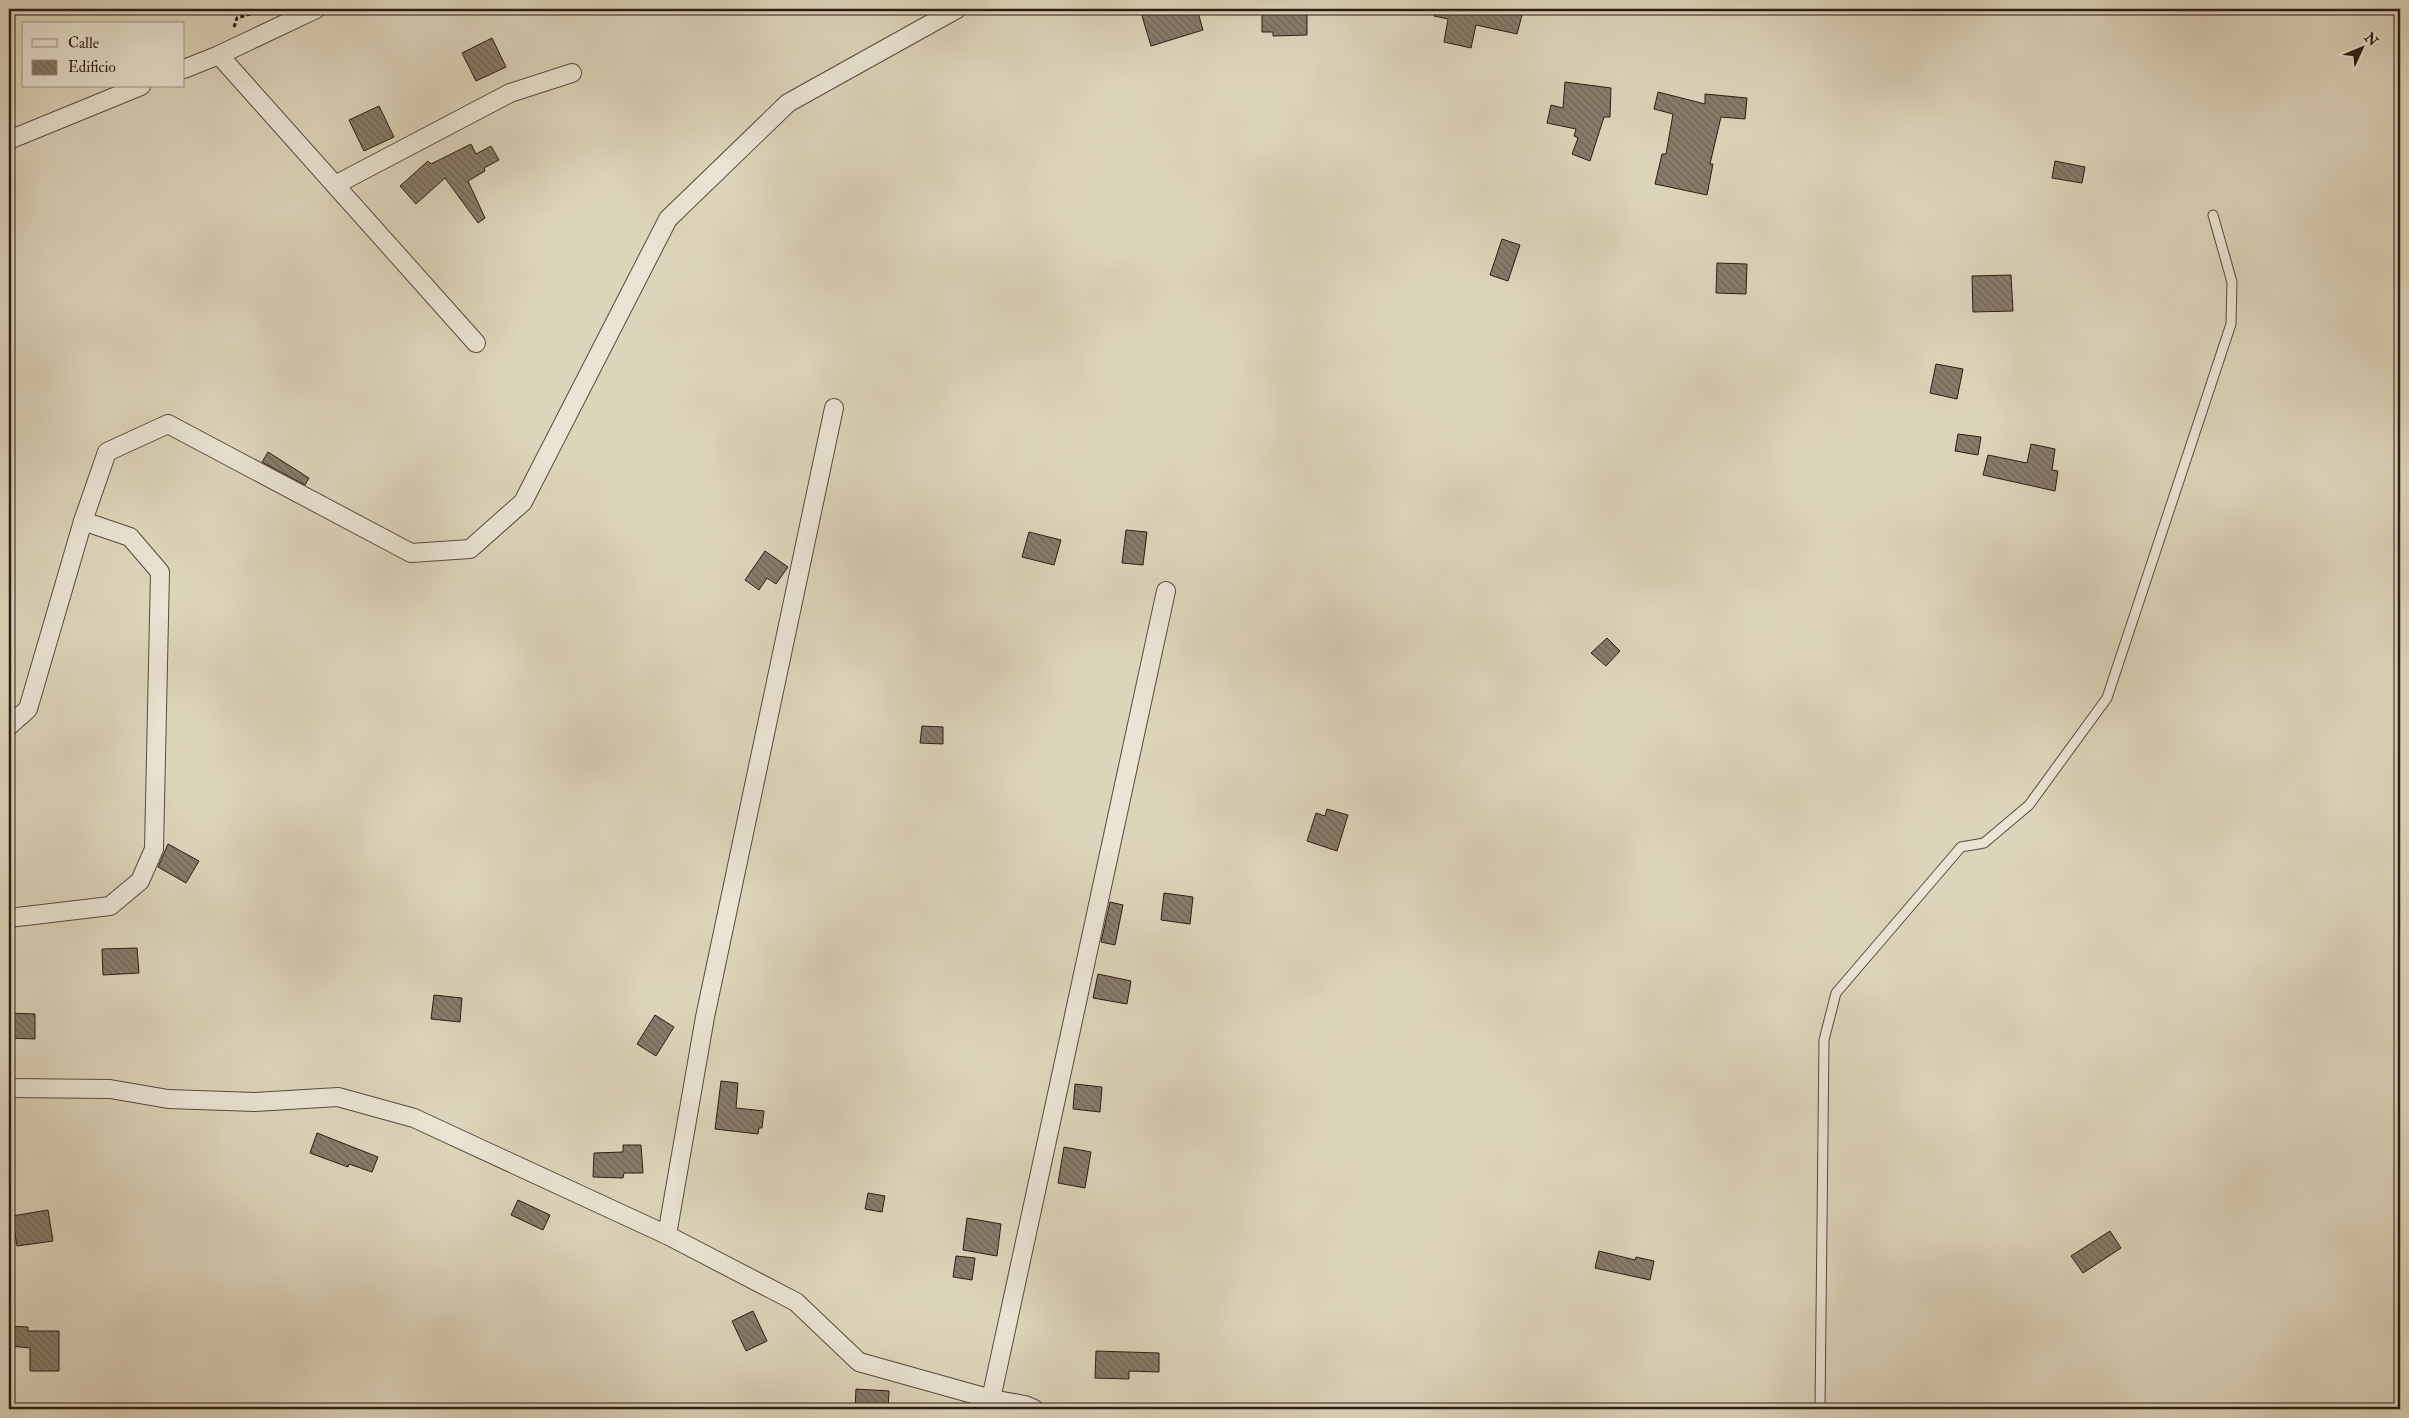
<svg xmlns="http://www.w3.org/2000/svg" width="2409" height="1418" font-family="'IM FELL Double Pica',serif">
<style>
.building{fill:url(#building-back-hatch);stroke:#2b1d14}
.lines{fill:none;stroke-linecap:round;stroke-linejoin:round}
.service-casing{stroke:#584b3e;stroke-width:11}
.minor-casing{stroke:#584b3e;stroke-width:20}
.path{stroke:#2b1d14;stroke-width:3;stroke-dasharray:4 2.5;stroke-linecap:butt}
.service{stroke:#e9e4d3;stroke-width:9}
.minor{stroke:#e9e4d3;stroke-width:18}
</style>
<defs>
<pattern id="building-back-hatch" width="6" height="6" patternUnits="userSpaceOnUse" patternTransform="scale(1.25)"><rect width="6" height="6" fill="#887d6b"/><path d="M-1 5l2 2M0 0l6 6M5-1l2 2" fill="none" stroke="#6f6657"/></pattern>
</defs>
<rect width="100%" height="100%" fill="#ddd5bb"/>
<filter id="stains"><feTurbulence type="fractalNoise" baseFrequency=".004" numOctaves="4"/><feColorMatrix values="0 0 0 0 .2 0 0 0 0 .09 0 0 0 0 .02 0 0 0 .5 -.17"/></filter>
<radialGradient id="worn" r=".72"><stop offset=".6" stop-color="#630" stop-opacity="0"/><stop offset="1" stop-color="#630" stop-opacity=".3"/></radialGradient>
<!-- building -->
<g class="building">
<path d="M1140,9H1197L1203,30L1151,46Z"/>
<path d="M1435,9H1492L1522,15L1517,34L1476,25L1471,48L1444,42L1448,19L1434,16Z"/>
<path d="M1288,10H1307V35L1273,36V32H1262V13H1288Z"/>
<path d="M492,38L506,67L476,81L462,53Z"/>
<path d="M1565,82L1611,88L1610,117H1604L1590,161L1572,154L1578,138L1574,136L1576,129L1547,123L1551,105L1563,108Z"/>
<path d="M1658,92L1705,104V94L1747,98L1745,119L1721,117L1710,164H1713L1707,195L1655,184L1662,154H1666L1673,114L1654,109Z"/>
<path d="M379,106L394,137L364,151L349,120Z"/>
<path d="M471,144L476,154L491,146L499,160L484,168L485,171L468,181L485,218L478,223L445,178L416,204L400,186L428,161L431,164Z"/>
<path d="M2055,161L2085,167L2082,183L2052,178Z"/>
<path d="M1502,239L1520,245L1508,281L1490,275Z"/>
<path d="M1717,263L1747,264L1746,294L1716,293Z"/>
<path d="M2011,275L2013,311L1973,312L1972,276Z"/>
<path d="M1936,364L1963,369L1957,399L1930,393Z"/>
<path d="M1958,434L1981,437L1978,455L1955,451Z"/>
<path d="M2031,444L2055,449L2052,470L2058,471L2055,491L1983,475L1988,455L2027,463Z"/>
<path d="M268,452L309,478L305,485L262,462Z"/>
<path d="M1126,530L1147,532L1143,565L1122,563Z"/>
<path d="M1029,532L1061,540L1054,565L1022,557Z"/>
<path d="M765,551L788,567L776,584L767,578L759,590L745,580Z"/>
<path d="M1607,638L1620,651L1606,666L1591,653Z"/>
<path d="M922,726L943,727V744L920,743Z"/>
<path d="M1327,809L1348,815L1337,851L1307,841L1316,813L1325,816Z"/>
<path d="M168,844L199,861L186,883L158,867Z"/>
<path d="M1164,893L1193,897L1190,924L1161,920Z"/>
<path d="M1110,902L1123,905L1115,945L1101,942Z"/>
<path d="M137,948L139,973L103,975L102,949Z"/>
<path d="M1098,974L1131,981L1127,1004L1093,998Z"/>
<path d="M434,995L462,998L460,1022L431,1019Z"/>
<path d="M9,1013L35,1014V1039L9,1038Z"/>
<path d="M655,1015L674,1027L656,1056L637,1044Z"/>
<path d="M721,1081L738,1083L736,1108L764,1111L762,1128H759L758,1134L715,1129Z"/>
<path d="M1075,1084L1102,1087L1100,1112L1073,1109Z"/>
<path d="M317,1133L378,1157L372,1172L349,1164L348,1167L310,1153Z"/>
<path d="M623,1145H641L643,1173H624L623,1178L593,1177L594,1153L623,1152Z"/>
<path d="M1064,1147L1091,1152L1085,1188L1058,1183Z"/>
<path d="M868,1193L885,1196L882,1212L865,1209Z"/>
<path d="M518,1200L550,1215L543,1230L511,1215Z"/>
<path d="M48,1210L53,1241L17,1246L12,1216Z"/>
<path d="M967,1218L1001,1224L997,1256L963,1250Z"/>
<path d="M2110,1231L2121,1248L2083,1273L2071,1256Z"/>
<path d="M1599,1251L1635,1260L1636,1257L1654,1261L1650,1280L1595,1268Z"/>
<path d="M956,1256L975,1258L972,1280L953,1277Z"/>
<path d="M753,1311L767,1341L746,1351L732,1321Z"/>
<path d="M9,1326L28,1327V1331H59V1371H30V1348L9,1346Z"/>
<path d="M1096,1351L1159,1353V1372L1129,1371V1379L1095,1378Z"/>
<path d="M856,1389L889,1391L888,1409H855Z"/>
</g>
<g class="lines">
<!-- service casing -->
<g class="service-casing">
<path id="service" d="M1820,1409L1824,1040L1836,993L1961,847L1984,843L2029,805L2107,698L2231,324L2232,282L2213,215"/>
</g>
<!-- minor casing -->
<g class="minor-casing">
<g id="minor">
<path d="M219,55L476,343"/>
<path d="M184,69L219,55L316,9"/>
<path d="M9,140L141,86"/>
<path d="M335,185L510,93L572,73"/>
<path d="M9,726L28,709L83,521L107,452L168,424L411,553L470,549L523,502L668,219L788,103L957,9"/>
<path d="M9,918L110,906L140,881L154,849L160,572L130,537L83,521"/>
<path d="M9,1088L110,1089L168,1099L255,1102L338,1097L414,1118L667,1235L796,1302L859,1362L991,1399L1025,1405L1034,1409"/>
<path d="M667,1235L705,1017L834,408"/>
<path d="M991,1399L1166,591"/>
</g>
</g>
<!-- path -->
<path class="path" d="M234,27L237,18L266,9"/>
<!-- service -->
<use href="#service" class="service"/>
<!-- minor -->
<use href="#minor" class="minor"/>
</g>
<!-- margin -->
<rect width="2409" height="1418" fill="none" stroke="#ddd5bb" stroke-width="30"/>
<rect x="10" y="10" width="2389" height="1398" fill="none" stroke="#2b1d14" stroke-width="2.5"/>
<rect x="15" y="15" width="2379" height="1388" fill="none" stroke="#2b1d14"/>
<!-- legend -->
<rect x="22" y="22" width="162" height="65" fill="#e9e4d3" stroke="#9d9487"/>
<rect x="32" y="39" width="25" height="8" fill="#e9e4d3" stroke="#9d9487"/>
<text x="68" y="48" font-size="15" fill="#2b1d14">Calle</text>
<rect x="32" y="60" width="25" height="15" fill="url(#building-back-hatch)" stroke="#9d9487"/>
<text x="68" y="72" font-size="15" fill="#2b1d14">Edificio</text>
<!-- north arrow -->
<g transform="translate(2362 48) rotate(46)" stroke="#e9e4d3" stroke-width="4" paint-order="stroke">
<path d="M0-4L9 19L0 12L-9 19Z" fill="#2b1d14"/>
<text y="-8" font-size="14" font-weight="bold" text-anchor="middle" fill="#2b1d14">N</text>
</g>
<rect width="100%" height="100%" filter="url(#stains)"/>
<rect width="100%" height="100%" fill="url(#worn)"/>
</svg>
